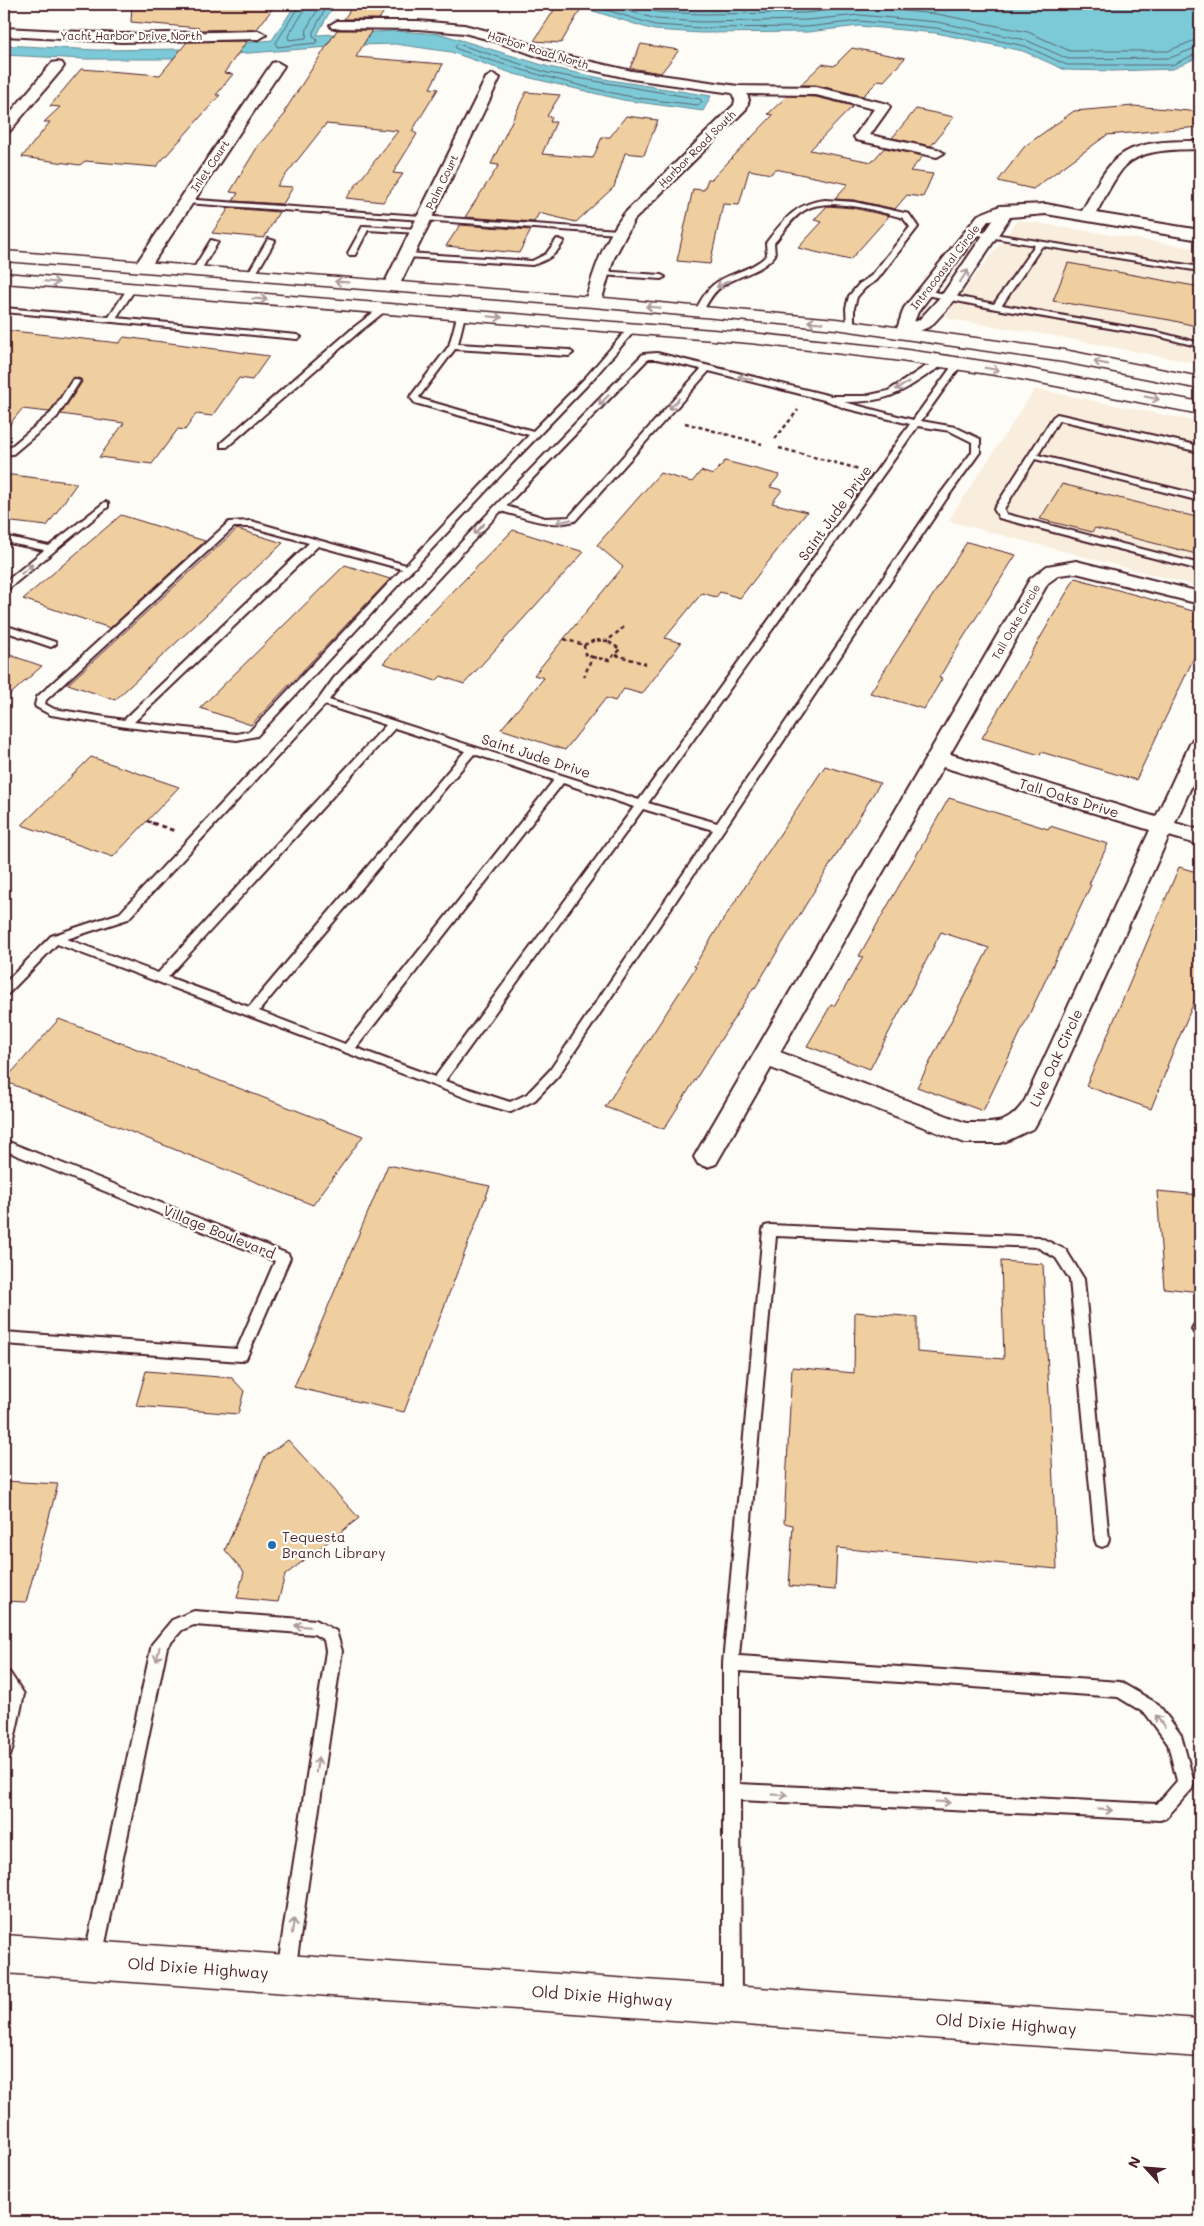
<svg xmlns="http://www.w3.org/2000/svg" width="1204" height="2226" font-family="Mali,sans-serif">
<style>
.built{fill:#f9eedd}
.water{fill:#7bcad7;stroke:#678692}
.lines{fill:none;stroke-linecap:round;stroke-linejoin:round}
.shore{stroke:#5e6370;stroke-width:1}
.building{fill:#efcea0;stroke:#4a1f2b}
.service-casing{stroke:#4a1f2b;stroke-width:4}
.minor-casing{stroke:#4a1f2b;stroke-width:4}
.tertiary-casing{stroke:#4a1f2b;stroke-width:3}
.primary-casing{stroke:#4a1f2b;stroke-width:3}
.path-far1{stroke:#4a1f2b;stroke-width:2.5;stroke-dasharray:4 3;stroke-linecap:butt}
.path{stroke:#4a1f2b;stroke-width:3;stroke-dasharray:5 4;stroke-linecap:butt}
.service{fill:#fdfcf7;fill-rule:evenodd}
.minor{fill:#fdfcf7;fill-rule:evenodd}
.tertiary{fill:#fdfcf7;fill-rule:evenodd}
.primary{fill:#fdfcf7;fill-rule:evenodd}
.oneway{stroke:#ac999b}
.poi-dot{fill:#1f6fb2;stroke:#fdfcf7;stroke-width:2}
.labels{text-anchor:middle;stroke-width:4.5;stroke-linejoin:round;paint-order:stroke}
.far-street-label{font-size:11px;fill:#4a1f2b;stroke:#fdfcf7}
.street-label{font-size:14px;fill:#4a1f2b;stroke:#fdfcf7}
.poi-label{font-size:14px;fill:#4a1f2b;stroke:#fdfcf7;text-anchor:start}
.near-street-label{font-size:16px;fill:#4a1f2b;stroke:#fdfcf7}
</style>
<rect width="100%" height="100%" fill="#fdfcf7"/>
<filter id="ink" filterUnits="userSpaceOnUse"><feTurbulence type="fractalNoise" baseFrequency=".02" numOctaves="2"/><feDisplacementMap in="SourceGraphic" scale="10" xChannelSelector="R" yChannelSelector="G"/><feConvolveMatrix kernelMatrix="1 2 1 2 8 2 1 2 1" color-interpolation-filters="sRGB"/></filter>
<g filter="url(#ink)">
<!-- built -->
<g class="built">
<path d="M1018,220L1200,249V364L1055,336L949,319L946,314Z"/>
<path d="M1035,389L1200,422V587L948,521Z"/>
</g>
<!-- water -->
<g class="water">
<path d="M296,4H334L317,35L395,31L441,34L549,67L610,80L711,96L703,111L623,100L514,74L451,52L395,44L356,45L169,59H85L4,55V45L97,50L183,49L272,40Z"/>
<path d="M571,4H1200V56L1173,69L1113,71L1065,70L1023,51L936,33L859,26L808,32L701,33L654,30Z"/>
</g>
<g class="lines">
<!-- shore -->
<g class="shore">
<path d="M300,4L276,43L277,47L316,43L317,40L313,36V32L328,4"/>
<path d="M306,4L304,11L288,36L289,40L306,38L307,28L321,4"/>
<path d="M587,4L655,25L701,28L807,27L859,21L936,28L1025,46L1067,65H1172L1200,52"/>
<path d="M605,4L656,19L701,22L807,20L859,15L937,22L1026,40L1068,59L1170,58L1200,46"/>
<path d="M628,4L657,12L702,14L806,13L859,7L937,14L1028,32L1070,51H1168L1200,38"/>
<path d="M458,44L548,73L700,99L702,102L698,105C673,102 647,100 622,95C566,83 511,68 457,49L455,46Z"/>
</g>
</g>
<!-- building -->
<g class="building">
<path d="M132,4H276L257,29L197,30L199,28L131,22Z"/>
<path d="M354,4H389L379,19H344Z"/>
<path d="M558,4H584L561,43L534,41Z"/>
<path d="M337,30H372L356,57L443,64L430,88L438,89L412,131L417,134L393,173L403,174L383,202L346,198L398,131L326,124L277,186L293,187L283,204L233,201L238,193L230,192L258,146L286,113L284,112Z"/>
<path d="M247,41L224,73L233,74L216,95H220L156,167L85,161L80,165L22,157L50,122H44L60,107L50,106L81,69L160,75L187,42Z"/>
<path d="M641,44L679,50L661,73L630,68Z"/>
<path d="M852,48L905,58L884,81L879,80L863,96L816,85H800L822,64L834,66Z"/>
<path d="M526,92L560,95L547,116L552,117L550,122H556L542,154L593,158L602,137H610L626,116L658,120L644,155L625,153L614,187L576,222L539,213L534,222L465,217L499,165L491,164Z"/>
<path d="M787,96L816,97L853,106L810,150L872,162L884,148L923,156L910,171L933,174L923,197L907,195L895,209L854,200L834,199L848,184L775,169L771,174L749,170L739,205L723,204L710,264L677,261L693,189L704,190L708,179H712L773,115L768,114Z"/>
<path d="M1134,106L1200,112V127L1107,135L1033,189L998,181L1025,146L1074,111Z"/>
<path d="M916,109L954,117L931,146L892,138Z"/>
<path d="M827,206L853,208L889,216L850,260L798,248L822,222L814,220Z"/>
<path d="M229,208L279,212L264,238L212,233Z"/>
<path d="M460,225L531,230L519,253L446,246Z"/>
<path d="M1068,263L1200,287V327L1170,320L1053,301Z"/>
<path d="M4,330L119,343L124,337L269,356L252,380L239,378L212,416L196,414L185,430L178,429L152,464L99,457L124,423L61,414L82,382L81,379L74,377L49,412L22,409L4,431Z"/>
<path d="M725,461L780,475L770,487L782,490L772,503L807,512L740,598L720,592L716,597L702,593L665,638L681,643L642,694L624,689L615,701L606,698L565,750L501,729L544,678L534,675L623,567L597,545L660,473L692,482L701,471L713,475Z"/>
<path d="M4,474L77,483L47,526L4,521Z"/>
<path d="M1062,484L1200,518V555L1095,528L1092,532L1040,519Z"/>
<path d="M121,515L205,541L110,628L23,599Z"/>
<path d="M237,529L283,543L115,700L68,684Z"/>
<path d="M513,530L584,552L464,684L441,676L436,681L383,663Z"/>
<path d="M967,542L1016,555L958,646L939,678L942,679L924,709L870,693Z"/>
<path d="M345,565L390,579L251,725L200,708Z"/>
<path d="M1075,578L1200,613V645L1136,780L1041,752L1040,755L982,738Z"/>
<path d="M4,653L42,666L4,700Z"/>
<path d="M91,757L179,787L113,857L22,825Z"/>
<path d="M825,766L880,783L755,988L754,987L664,1129L605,1107L696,967L694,966L721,923Z"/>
<path d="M949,798L1048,829L1050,826L1108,844L1089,884L1091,885L983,1111L917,1087L989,948L941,932L870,1069L807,1046L831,1005L834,1006L863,957L859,956Z"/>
<path d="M1179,867L1200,873V988L1167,1066H1168L1151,1109L1086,1086Z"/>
<path d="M59,1019L363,1136L313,1205L4,1081Z"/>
<path d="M388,1165L490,1186L404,1412L294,1387Z"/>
<path d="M1157,1191L1200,1195V1292L1164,1288Z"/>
<path d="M1001,1261L1043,1264L1057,1569L837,1548L835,1590L789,1586L793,1525L784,1523L792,1367L854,1373L855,1312L917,1317V1352L1004,1359Z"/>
<path d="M146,1371L232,1378L244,1391L238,1414L136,1406Z"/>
<path d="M288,1440L359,1518L285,1575L278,1602L237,1598L244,1572L225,1550L265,1456Z"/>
<path d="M4,1481L58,1484L26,1602L4,1601Z"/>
</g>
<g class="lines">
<!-- service casing -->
<g class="service-casing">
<g id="service">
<path d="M183,199L618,230L622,232L618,234L186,203H183Z"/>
<path d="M825,200L854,202L909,214L918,227L877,280L865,288L857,297L854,308V328L847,326L846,308L849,296L859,284L871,276L910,227L903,218C879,211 828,196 805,210C792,217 784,232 774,243L775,255C761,273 739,274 721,287C712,293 707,304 702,313H696L695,311C700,302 705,292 713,285C729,272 752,271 767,255L766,243C783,221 795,203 825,200Z"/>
<path d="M363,226L418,229L422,231L418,233L368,230L355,255H349L348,253Z"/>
<path d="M969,230L1200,267V271L1042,246L1002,305L1157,332L1200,343V347L1157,336L996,309L922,294V290H925L994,304L1035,245L972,234L968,232Z"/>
<path d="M268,239L275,241L254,277H248L247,275Z"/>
<path d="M557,239L564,241C556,255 547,261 532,265L407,257L403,255L407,253L532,261L546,254Z"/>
<path d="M211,240L218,242L199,273H193L192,271Z"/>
<path d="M598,271L661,275L665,277L661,279L601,275L597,273Z"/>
<path d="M129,286L136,288L116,318L297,335L301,337L297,339L4,312V308L109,317Z"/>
<path d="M382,306L389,308L359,332L227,447H221V443L353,328Z"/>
<path d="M458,313L465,315L458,344L569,350L573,353L569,356L455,349L419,397L421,399L533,431L586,377L630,326L637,328L592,380L515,460L257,736L237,740L126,727L51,715L36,707L35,705L37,697L229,522L251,521L406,565L529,435L415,403L410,397L449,346ZM234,527H251L309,543L124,720L54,709L45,704L46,700ZM318,546L402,569L250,731L237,734L134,722Z"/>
<path d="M657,353L831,396H865L888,391L923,368L941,360H947V364C927,373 914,386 895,394C880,401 861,402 844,402L913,420L955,362H961L962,364L921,421L955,427L980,439V452L947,498L558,1076L535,1100L511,1112L480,1103L57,944L8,994L4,995V984L51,936L120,913L319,699L334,678L496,505L643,354ZM648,359H657L701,369L569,517L545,518L506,506ZM709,371L828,401L844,408L910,424L639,800L329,700L342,682L501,511C526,518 549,528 575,521ZM918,426L950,431L972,442V452L938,497L717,823L648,803ZM325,705L386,725L158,973L67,939L128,919ZM395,728L465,751L249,1007L168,977ZM474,754L554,780L345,1044L259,1011ZM563,783L634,807L435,1077L356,1048ZM643,809L713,830L550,1070L527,1094L510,1102L445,1081Z"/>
<path d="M73,379L80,381L57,417L13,454L4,455V449H8L51,413Z"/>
<path d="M1057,414L1200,446V452L1059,420L1038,455L1200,495V501L1035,459L1004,509L1006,514L1200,564V570L999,518L994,509L1053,417Z"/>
<path d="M105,502L108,503V507L7,590L4,591V583L44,550L4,542V536L49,546Z"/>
<path d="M4,625L55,642L56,644L51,647L4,631Z"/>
<path d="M4,1140L288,1254L290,1258L246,1359L241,1361L4,1344V1332L237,1349L275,1261L4,1150Z"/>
<path d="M770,1225L1039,1237L1066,1250L1084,1279L1109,1540L1107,1545L1102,1547L1097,1545L1095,1540L1070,1280L1056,1258L1037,1247L776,1236L739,1656L1120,1682L1158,1704L1181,1735L1194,1783L1192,1789L1166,1818L1160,1820L740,1800L741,2002L738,2008L732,2011L726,2008L723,2002V1663L763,1230L765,1226ZM739,1671L1118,1697L1146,1714L1168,1744L1177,1781L1157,1804L739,1784Z"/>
<path d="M1200,1323V1335L1194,1333L1192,1329L1194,1325Z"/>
<path d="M194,1611L316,1620L336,1631L342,1651L295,1972L292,1978L286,1981L280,1978L277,1972L326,1651L324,1640L314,1634L194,1625L182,1630L167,1647L102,1958L99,1964L93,1967L87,1964L84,1958L152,1644L172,1620Z"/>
<path d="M4,1671L10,1673L24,1694L12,1750L10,1756L4,1758V1714L8,1696L4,1690Z"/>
</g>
</g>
<!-- minor casing -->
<g class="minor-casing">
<g id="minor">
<path d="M337,21H418L464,25L508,36L557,54L632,71L738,86L816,87L888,104L890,107L870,135L937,149L944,153L937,157L856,140L854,137L874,109L816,95L747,94L749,100L746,109L634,220L614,258L601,302L599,305H587L585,302C594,269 604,241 624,214L734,105L735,100L732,93L632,79L548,60L498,42L464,33L418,29L332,28L330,25Z"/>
<path d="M4,28L122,34L259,31L266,35L259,39L122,42L4,36Z"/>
<path d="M57,62L62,63L64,66L62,69L9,132L4,133V120L52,63Z"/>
<path d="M277,62L284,66L148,270H136L134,267L272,63Z"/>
<path d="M493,74L500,78L399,286L397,289H385L383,286L486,78Z"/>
<path d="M1200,141V149C1176,150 1143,148 1125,166C1113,179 1105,198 1096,213L1200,230V240L1046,214L1010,217L954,301L931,326L910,335H898L896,332L904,308L978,215L1000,206L1046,204L1082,211C1092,194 1102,171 1117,158C1138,140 1174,141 1200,141ZM994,219L942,295L919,320L914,322L918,312L988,221Z"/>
<path d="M1076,561L1200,592V604L1076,573L1059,575L1048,583L950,754L1156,817L1190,744L1193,739L1200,737V767L1175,823L1200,830V845L1169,836L1048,1103L1034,1128L1009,1140L1000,1143H965L771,1068L716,1164L707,1167L698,1164L694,1157L698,1150L1030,579L1047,566ZM943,767L1150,830L1025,1100C1008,1127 995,1123 966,1123L780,1052Z"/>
</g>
</g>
<!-- tertiary casing -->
<g class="tertiary-casing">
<path id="tertiary" d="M4,1935L1200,2019V2057L4,1973Z"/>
</g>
<!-- primary casing -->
<g class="primary-casing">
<g id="primary">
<path d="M4,251L593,297L836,319L1064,350L1200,377V389L1064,362L836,329L593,307L4,261Z"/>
<path d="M4,273L750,333L894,348L1015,366L1200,402V414L1015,378L894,360L750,343L4,283Z"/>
</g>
</g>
<!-- path-far1 -->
<g class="path-far1">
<path d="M685,423L762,444"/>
<path d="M775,439L798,410"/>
<path d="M779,448L859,469"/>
<path d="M564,639L584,645L595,640L607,641L624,627"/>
<path d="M584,645L585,654L592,657L584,677"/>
<path d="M616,655L646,664"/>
<path d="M592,657L609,660L620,649L607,641"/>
<path d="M147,821L156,824"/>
</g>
<!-- path -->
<path class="path" d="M152,823L175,831"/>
<!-- service -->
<use href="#service" class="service"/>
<!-- minor -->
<use href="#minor" class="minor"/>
<!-- tertiary -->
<use href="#tertiary" class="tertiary"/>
<!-- primary -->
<use href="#primary" class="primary"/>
</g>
<!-- one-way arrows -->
<defs><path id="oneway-shaft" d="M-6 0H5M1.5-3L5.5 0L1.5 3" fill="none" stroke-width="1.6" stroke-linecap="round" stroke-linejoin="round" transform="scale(1.25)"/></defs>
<g class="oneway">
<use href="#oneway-shaft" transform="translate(964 276) rotate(-56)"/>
<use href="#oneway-shaft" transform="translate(52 282) rotate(5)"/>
<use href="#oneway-shaft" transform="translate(342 282) rotate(-176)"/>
<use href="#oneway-shaft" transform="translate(723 284) rotate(152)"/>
<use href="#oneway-shaft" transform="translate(260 299) rotate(4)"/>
<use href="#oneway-shaft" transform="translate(653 307) rotate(-175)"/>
<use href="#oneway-shaft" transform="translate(495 317) rotate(5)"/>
<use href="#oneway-shaft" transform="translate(815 322) rotate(-174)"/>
<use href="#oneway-shaft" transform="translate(1101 363) rotate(-169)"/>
<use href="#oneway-shaft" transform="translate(992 369) rotate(9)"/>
<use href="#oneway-shaft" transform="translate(745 378) rotate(-166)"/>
<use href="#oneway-shaft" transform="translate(902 386) rotate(151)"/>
<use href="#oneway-shaft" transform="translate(1152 398) rotate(11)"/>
<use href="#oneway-shaft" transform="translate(604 400) rotate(134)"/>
<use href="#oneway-shaft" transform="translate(674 404) rotate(132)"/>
<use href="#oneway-shaft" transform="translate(564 521) rotate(169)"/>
<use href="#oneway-shaft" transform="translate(479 529) rotate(133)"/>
<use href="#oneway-shaft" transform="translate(27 569) rotate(-40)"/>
<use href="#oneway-shaft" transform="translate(302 1626) rotate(-175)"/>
<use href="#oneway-shaft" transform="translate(158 1654) rotate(102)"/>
<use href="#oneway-shaft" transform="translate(1160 1721) rotate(-128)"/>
<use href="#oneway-shaft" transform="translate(317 1765) rotate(-81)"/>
<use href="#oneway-shaft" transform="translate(780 1795) rotate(3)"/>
<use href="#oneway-shaft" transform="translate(943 1802) rotate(3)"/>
<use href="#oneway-shaft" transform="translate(1105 1810) rotate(3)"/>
<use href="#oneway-shaft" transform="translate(293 1926) rotate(-82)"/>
</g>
</g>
<!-- markers -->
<circle class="poi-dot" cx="272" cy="1545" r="5"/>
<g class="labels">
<!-- far-street labels -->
<g class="far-street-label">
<text x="131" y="40">Yacht Harbor Drive North</text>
<text transform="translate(538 50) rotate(17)" y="4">Harbor Road North</text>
<text transform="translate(697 149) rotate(-45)" y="4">Harbor Road South</text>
<text transform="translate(210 166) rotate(-56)" y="4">Inlet Court</text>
<text transform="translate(442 182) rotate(-64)" y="4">Palm Court</text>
<text transform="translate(945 267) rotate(-52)" y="4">Intracoastal Circle</text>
<text transform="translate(1016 622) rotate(-60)" y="4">Tall Oaks Circle</text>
</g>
<!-- street labels -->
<g class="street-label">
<text transform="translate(835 513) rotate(-54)" y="5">Saint Jude Drive</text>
<text transform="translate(536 756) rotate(18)" y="5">Saint Jude Drive</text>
<text transform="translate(1069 798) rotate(17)" y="5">Tall Oaks Drive</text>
<text transform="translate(1056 1058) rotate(-65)" y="5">Live Oak Circle</text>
<text transform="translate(219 1232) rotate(22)" y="5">Village Boulevard</text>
</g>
<!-- poi labels -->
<g class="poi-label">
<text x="282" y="1542">Tequesta<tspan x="282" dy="16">Branch Library</tspan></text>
</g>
<!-- near-street labels -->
<g class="near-street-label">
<text transform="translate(198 1968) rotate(4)" y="6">Old Dixie Highway</text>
<text transform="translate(602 1996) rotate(4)" y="6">Old Dixie Highway</text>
<text transform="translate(1006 2024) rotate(4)" y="6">Old Dixie Highway</text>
</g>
</g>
<!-- margin -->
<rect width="1204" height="2226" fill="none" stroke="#fdfcf7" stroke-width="20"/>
<rect x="10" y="10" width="1184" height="2206" fill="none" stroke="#4a1f2b" stroke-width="2" filter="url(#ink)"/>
<!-- north arrow -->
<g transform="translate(1146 2168) rotate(296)" stroke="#fdfcf7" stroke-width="4" paint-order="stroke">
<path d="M0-4L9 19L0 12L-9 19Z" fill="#4a1f2b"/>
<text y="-8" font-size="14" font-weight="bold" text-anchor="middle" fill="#4a1f2b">N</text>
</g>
</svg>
